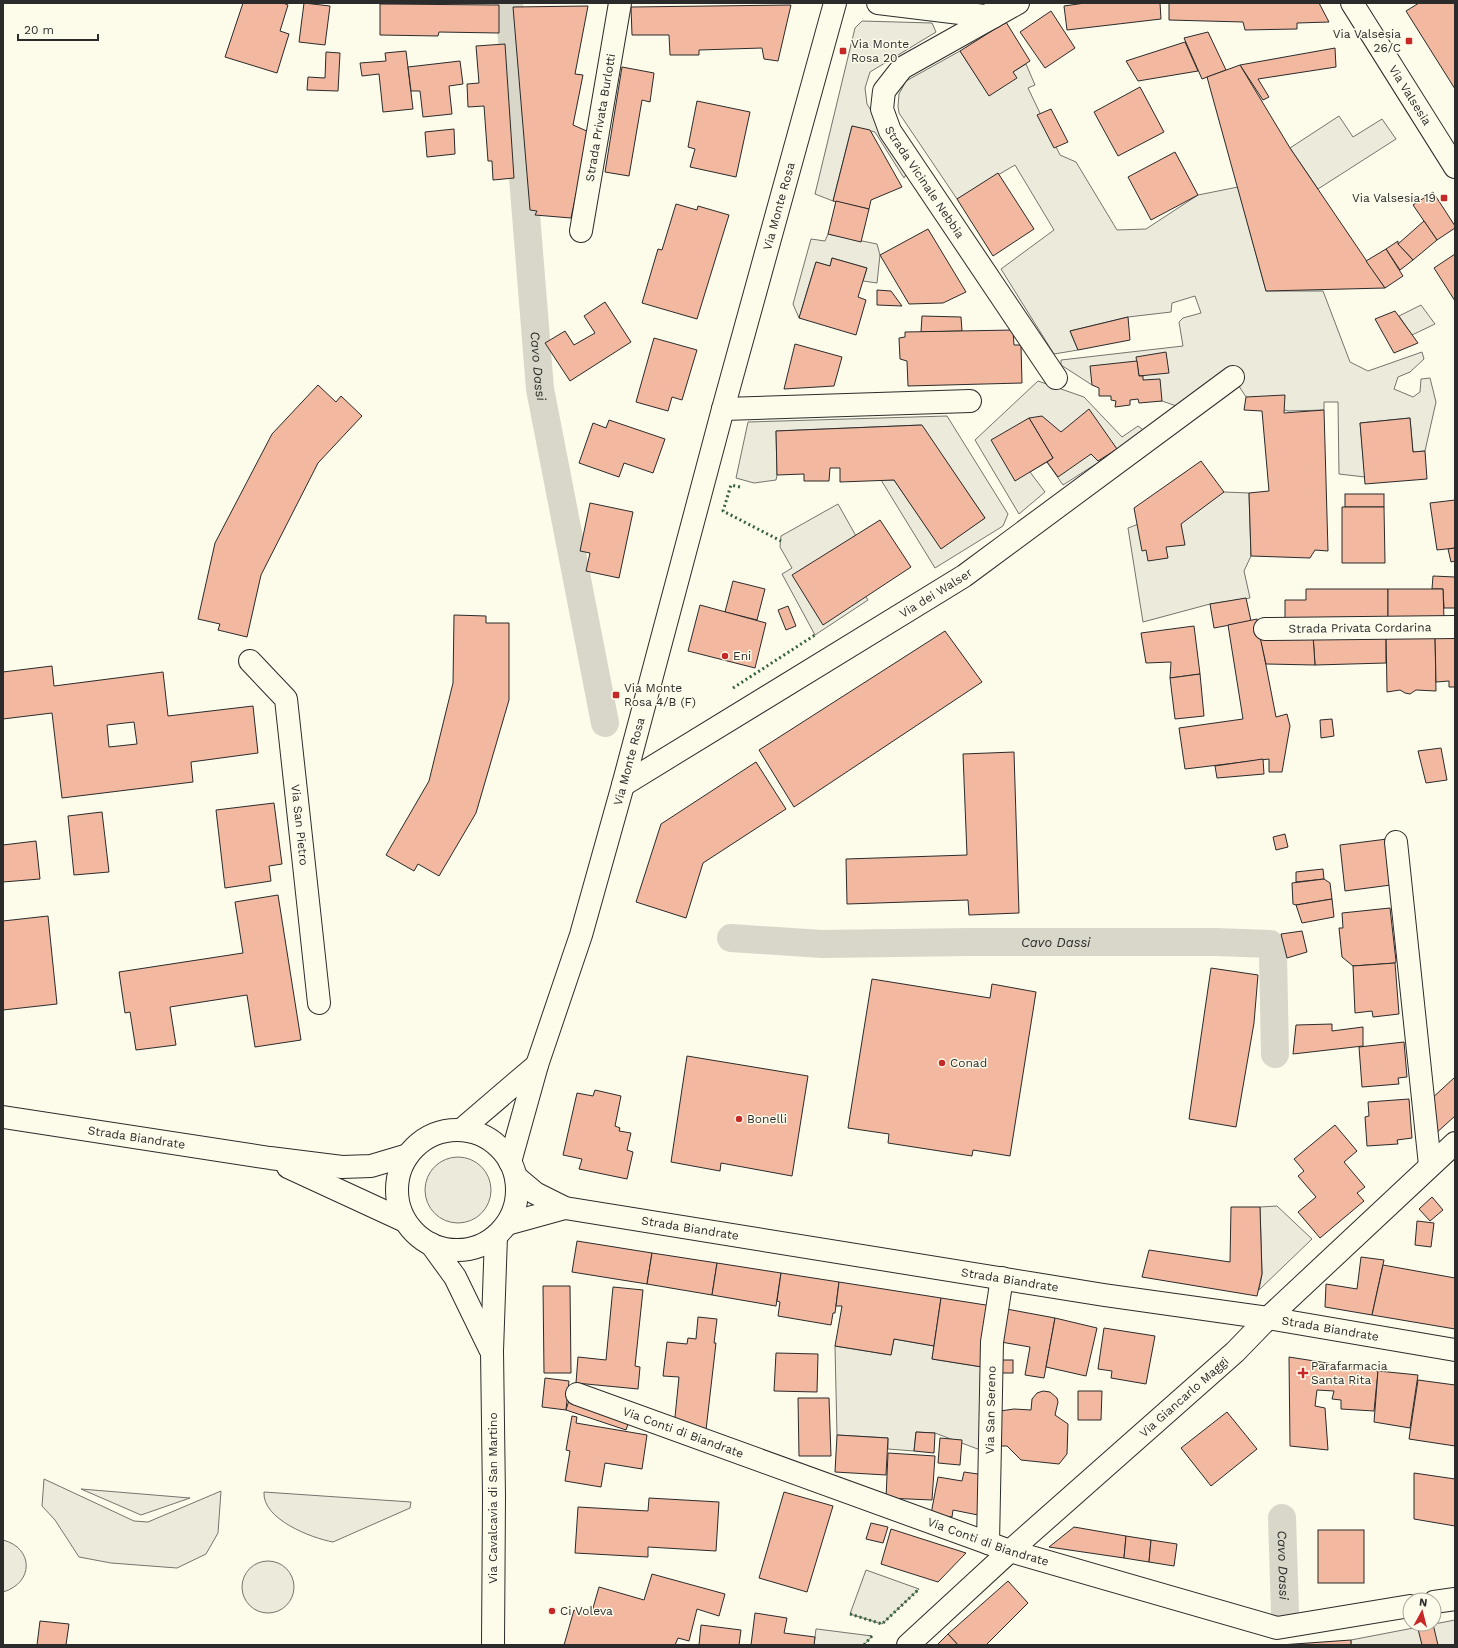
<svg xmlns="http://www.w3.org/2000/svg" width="1458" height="1648" font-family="'Work Sans',sans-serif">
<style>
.green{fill:#ecebdb;stroke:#74746e}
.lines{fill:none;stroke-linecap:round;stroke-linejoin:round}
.canal{stroke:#d8d7c9;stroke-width:28}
.building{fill:#f2b8a0;stroke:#2b2b2b;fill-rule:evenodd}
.street-casing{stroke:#2b2b2b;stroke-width:24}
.secondary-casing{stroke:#2b2b2b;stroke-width:24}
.street{stroke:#fdfbea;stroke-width:22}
.secondary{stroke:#fdfbea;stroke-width:22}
.hedge{stroke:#34623c;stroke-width:3;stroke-dasharray:2 3;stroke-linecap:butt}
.poi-dot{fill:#c62828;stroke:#fdfbea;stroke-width:1.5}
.labels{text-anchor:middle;stroke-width:3;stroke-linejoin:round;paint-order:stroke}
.poi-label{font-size:12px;fill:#2b2b2b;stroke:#fdfbea;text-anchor:start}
.street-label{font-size:12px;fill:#2b2b2b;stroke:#fdfbea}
.water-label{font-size:13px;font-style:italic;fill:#2b2b2b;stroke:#fdfbea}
</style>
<rect width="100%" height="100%" fill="#fdfbea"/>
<!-- green -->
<g class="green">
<path d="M862,21L932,23L936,32L870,72L865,88L867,104L908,171L904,178L875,132L852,126L833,201L815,194L855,28Z"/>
<path d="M960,51L989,95L1013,72L1026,64L1035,85L1028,88L1060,155L1076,162L1117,230L1146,229L1198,195L1238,187L1266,291H1323L1350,362L1368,371L1422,352L1424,359L1410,372L1398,377L1394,389L1413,397L1420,392L1421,379L1430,378L1436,402L1425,451L1413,452L1410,418L1360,423L1365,477L1339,474L1338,402H1324V410L1288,411L1246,397L1233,377L1188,410L1162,401L1092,385L1061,365V360L1183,346L1179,322L1183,318L1201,313L1195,296L1172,303L1171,312L1128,317L1070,331L1078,350L1054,354L1001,269L1054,230L1015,165L957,199L899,113L898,106L899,94L906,81Z"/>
<path d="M1339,116L1353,137L1382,119L1396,139L1318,189L1290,148Z"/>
<path d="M828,234L877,244L880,255L877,283L863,281L867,268L832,258L830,266L816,262L799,318L793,304L811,239L825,241Z"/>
<path d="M1421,305L1435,324L1412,335L1399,316Z"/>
<path d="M1038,381L1084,397L1122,437L1138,426L1146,432L1063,485L1047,462L1030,472L1045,492L1019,514L975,440Z"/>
<path d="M947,416L1008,514L1003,526L935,568L881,480H894L941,548L985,518L921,425L776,431L777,475L776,480L754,483L736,478L748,422Z"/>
<path d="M1224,492L1249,493L1251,556L1244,571L1250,598L1210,604L1143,622L1128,528Z"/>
<path d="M838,504L856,536L866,597L868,600L815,635L782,574L792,568L780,547L781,536Z"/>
<circle cx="458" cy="1190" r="33"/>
<path d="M1277,1206L1312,1239L1259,1290L1262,1274L1260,1207Z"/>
<path d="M894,1339L934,1346L932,1359L982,1367L983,1451L935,1433L916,1432L914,1451L888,1449V1438L837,1435L835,1346L891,1355Z"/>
<path d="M44,1479L134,1521L148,1522L221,1491L218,1533L206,1554L177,1568L111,1563L79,1557L55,1520L42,1506Z"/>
<path d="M81,1489L190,1498L141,1515Z"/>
<path d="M264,1492L411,1502L410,1508L333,1542C311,1538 262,1519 264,1492Z"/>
<path d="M3,1540C34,1548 34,1583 3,1592Z"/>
<circle cx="268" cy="1587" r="26"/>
<path d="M866,1570L919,1589L882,1624L850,1614Z"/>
<path d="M1455,1620V1645H1351V1640Z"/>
<path d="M816,1629H817L872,1636L864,1645H814Z"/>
</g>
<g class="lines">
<!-- canal -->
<g class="canal">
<path id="s1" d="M509,3L540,389L605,723"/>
<path id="s2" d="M731,938L822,944L970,942H1216L1270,944L1273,955L1275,1054"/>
<path id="s3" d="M1282,1518L1285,1612"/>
</g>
</g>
<!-- building -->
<g class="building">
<path d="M243,3H283L288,5L280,31L289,34L277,73L225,57Z"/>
<path d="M304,3L330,6L325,45L299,42Z"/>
<path d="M1085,3H1160L1161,19L1067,30L1064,6Z"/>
<path d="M1169,3H1319L1329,22L1297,23V29L1245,30L1243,22L1169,20Z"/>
<path d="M1419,3H1455V89L1406,11Z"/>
<path d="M380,4L499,5V33L439,32L438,36L380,35Z"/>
<path d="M791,5L778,61L764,59L762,48L699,50V55H670L669,35H632L631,7Z"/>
<path d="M588,6L575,74L583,75L573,125L589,132L571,218L535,215L537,211L530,210L513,7Z"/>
<path d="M1051,11L1075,48L1045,68L1020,32Z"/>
<path d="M1006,22L1030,61L1013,72L1017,78L989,96L960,51Z"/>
<path d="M1208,32L1226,70L1202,79L1184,38Z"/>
<path d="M1185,42L1198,71L1138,81L1126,61Z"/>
<path d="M505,44L514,178L493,180L492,161H488L484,106L468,107L467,84L479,83L476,46Z"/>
<path d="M1335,48L1336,67L1258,79L1269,97L1263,100L1240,65Z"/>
<path d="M406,51L413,109L383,112L379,74L362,76L360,63L386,61L385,53Z"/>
<path d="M326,52L340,53L338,91L307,90L308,77L325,78Z"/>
<path d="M460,61L463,84L449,86L452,114L423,117L420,91H411L408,67Z"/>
<path d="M1240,65L1290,148L1385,288L1266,291L1207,77Z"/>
<path d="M622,67L654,73L650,102L642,100L629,176L605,172Z"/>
<path d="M1140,87L1164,132L1118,156L1094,112Z"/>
<path d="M697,101L750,112L736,177L690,167L695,149L688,147Z"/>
<path d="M1051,109L1068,142L1054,148L1037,115Z"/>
<path d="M852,126L870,130L902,187L871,200L869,209L833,201Z"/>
<path d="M454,129L455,154L427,157L425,132Z"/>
<path d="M1175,152L1198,195L1151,220L1128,177Z"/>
<path d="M998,173L1034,229L993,256L957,199Z"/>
<path d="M1433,192L1455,226V228L1437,240L1413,205Z"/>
<path d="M836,201L869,209L861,242L828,234Z"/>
<path d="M676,204L697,210L698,206L729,215L697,319L642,303L658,249L662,250Z"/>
<path d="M1424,221L1437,240L1413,260L1398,244Z"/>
<path d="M928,229L966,292L943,303L909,304L880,255Z"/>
<path d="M1398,241V244L1413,260L1400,270L1386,249Z"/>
<path d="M1386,249L1403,276L1385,288L1366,261Z"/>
<path d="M1455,254V301L1434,268Z"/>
<path d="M832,258L867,268L858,297L866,300L856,335L799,318L816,262L830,266Z"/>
<path d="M877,290L891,291L902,306L877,305Z"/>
<path d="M605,302L631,342L570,381L545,343L565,331L574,345L595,333L584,316Z"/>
<path d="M1395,311L1418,343L1394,353L1375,319Z"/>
<path d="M922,316L961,317L962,331L921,332Z"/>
<path d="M1128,317L1130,340L1078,350L1070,331Z"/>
<path d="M1013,330L1014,345H1021L1022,383L908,386L907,361L900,359L899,338L905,337V332Z"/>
<path d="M654,338L697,350L682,400L672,397L668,411L636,402Z"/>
<path d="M795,344L842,357L834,386L784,389Z"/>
<path d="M1166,352L1169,373L1139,376L1136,357Z"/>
<path d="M1137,361L1139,376H1143V380L1160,379L1162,401L1139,403L1138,399L1130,400V405L1115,407L1116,401L1111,400V396H1099V388L1092,385L1090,366Z"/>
<path d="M318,385L336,402L341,396L362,416L318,463L261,575L247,637L218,630L220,624L198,619L215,543L272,434Z"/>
<path d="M1285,395L1284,413L1324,410L1328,551L1315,550L1310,558L1251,556L1249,493L1269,491L1262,411L1244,410L1246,397Z"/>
<path d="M1089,409L1117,449L1098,461L1091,454L1058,477L1047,462L1053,458L1029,418L1042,416L1061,432Z"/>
<path d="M1029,418L1053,458L1015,481L991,440Z"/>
<path d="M1410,418L1413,452L1425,451L1427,479L1365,484L1360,423Z"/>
<path d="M609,420L665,439L653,473L624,463L619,477L579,463L593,423L606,428Z"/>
<path d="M922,425L985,518L941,549L894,480L840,482V468H830L829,481H804V474L777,475L776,431Z"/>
<path d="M1201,461L1224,492L1181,524L1185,545L1166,547L1168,558L1148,561L1146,550L1142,551L1134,508Z"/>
<rect x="1345" y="494" width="39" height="13"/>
<path d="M1455,500V548L1437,550L1430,503Z"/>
<path d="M590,503L633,512L619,578L586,571L590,553L580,551Z"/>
<path d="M1342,507H1384L1385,563H1342Z"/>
<path d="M880,520L911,567L823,625L792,575Z"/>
<path d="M1455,548V561L1451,562L1448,549Z"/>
<path d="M1433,576L1455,577V608H1444L1443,589H1432Z"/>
<path d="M733,581L765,589L757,620L725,612Z"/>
<path d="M1306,589H1388V619H1285V600H1306Z"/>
<path d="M1388,589H1443L1444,619H1388Z"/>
<path d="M1246,598L1251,621L1214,628L1210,604Z"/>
<path d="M700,605L766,623L755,668L688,651Z"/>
<path d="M788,606L796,626L786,630L778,610Z"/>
<path d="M454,615L486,616V623H509V700L476,813L439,876L418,864L414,871L386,855L429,781L453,683Z"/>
<path d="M1257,619L1276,717L1287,714L1290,726L1282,772H1269V759L1185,769L1179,728L1243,719L1228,625Z"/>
<path d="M1194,626L1200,674L1170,678L1171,662L1146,663L1141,633Z"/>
<path d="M945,631L982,682L794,807L759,750Z"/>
<path d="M1386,632V663L1315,665L1313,635Z"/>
<path d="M1386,632L1435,635L1436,691L1416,690L1410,694L1405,693L1400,690L1387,692Z"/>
<path d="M1313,635L1315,665L1266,664L1260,637Z"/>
<path d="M1435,635H1455V687H1449V681L1436,682Z"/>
<path d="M52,666L54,686L163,672L168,716L253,706L258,753L191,762L193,782L62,798L52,713L3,719V672ZM134,722L137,744L109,747L107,725Z"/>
<path d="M1200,674L1204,716L1175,719L1170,678Z"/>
<path d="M1332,719L1334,736L1321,738L1320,720Z"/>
<path d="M1441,748L1447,780L1426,783L1418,751Z"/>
<path d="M1014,752L1019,913L969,915L968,900L847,904L846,859L967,855L963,754Z"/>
<path d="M1263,759L1264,774L1217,778L1215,766Z"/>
<path d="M756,762L786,809L703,863L686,918L636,902L661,824Z"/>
<path d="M274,803L282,864L269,866L271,881L225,888L216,810Z"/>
<path d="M102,812L109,872L74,875L68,816Z"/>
<path d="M1285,834L1288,847L1276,850L1273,837Z"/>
<path d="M1387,839L1391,885L1345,891L1340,845Z"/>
<path d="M36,841L40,879L3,882V845Z"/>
<path d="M1323,869L1324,879L1296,882V872Z"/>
<path d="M1324,879L1330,883L1332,899L1296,905L1293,904L1292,883Z"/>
<path d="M278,895L301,1040L255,1047L247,995L170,1007L176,1045L136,1050L130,1012L125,1013L119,972L243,953L235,902Z"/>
<path d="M1332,899L1334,917L1302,923L1296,905Z"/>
<path d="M1390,908L1396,961L1395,963L1353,966L1342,957L1339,928H1343L1342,913Z"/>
<path d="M48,916L57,1004L3,1010V921Z"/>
<path d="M1302,931L1307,952L1287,958L1281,934Z"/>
<path d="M1395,963L1399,1014L1373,1017L1372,1011L1355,1013L1353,966Z"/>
<path d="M1211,968L1258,975L1254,1023L1236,1127L1189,1119Z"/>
<path d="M872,979L990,998L992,984L1036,992L1010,1156L973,1150L972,1156L888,1143L889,1134L848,1128Z"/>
<path d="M1332,1024V1031L1363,1027V1046L1293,1054L1296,1025Z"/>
<path d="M1404,1042L1407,1077L1398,1078L1399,1084L1362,1087L1359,1047Z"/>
<path d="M687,1056L808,1076L792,1176L721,1163L720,1171L671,1162Z"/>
<path d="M1455,1077V1116L1434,1135L1429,1101Z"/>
<path d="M595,1090L621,1096L615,1126L620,1128L619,1131L631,1133L627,1150L633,1152L627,1179L579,1169L582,1159L563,1155L577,1093L593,1096Z"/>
<path d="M1409,1099L1412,1138L1397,1140L1398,1144L1367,1146L1365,1117L1369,1116L1368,1102Z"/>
<path d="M1335,1125L1357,1151L1344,1162L1365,1187L1357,1193L1364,1201L1320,1238L1298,1212L1316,1197L1298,1176L1304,1171L1294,1159Z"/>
<path d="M1432,1197L1443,1210L1430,1221L1419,1209Z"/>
<path d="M1231,1207H1260L1262,1274L1257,1296L1142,1277L1149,1250L1230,1262Z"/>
<path d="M1417,1221L1434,1223L1431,1247L1415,1245Z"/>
<path d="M577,1241L652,1253L647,1284L572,1272Z"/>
<path d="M652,1253L717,1263L712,1295L647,1284Z"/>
<path d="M1361,1257L1384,1260L1372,1315L1325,1307L1326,1284L1357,1289Z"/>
<path d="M717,1263L781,1273L776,1306L712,1295Z"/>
<path d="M1383,1265L1455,1278V1329L1372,1315Z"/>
<path d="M781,1273L839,1282L835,1313H833L831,1325L778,1316L780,1302L777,1301Z"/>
<path d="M839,1282L941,1298L934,1346L894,1339L891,1355L835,1346L842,1306H836Z"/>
<path d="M543,1286H570L571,1373H544Z"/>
<path d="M613,1287L643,1290L635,1366L640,1367L638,1389L576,1383L578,1357L606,1360Z"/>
<path d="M941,1298L992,1306L982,1367L932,1359Z"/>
<path d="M1001,1308L1055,1318L1044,1378L1025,1375L1030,1347L995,1341Z"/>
<path d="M698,1317L717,1319L714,1343H716L706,1430L674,1427L679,1377L663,1376L667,1342L687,1344L688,1338L696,1339Z"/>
<path d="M1055,1318L1097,1328L1086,1376L1046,1367Z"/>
<path d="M1104,1328L1155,1336L1146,1384L1111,1378L1112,1371L1098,1369Z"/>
<path d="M776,1353L818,1354L817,1392L774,1391Z"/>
<path d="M1289,1357L1378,1371L1374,1411L1341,1409V1400L1332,1399L1334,1391L1317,1390L1315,1406L1325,1408L1328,1450L1290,1446Z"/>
<rect x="1000" y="1360" width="13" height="13"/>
<path d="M1378,1371L1418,1375L1410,1428L1374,1422Z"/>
<path d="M545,1378L569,1381L566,1410L542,1407Z"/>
<path d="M1418,1380L1455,1385V1446L1409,1439Z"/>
<path d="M1043,1391L1050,1392L1057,1398L1058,1402L1055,1415L1068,1424L1067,1454L1059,1464L1021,1460L1007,1446H999L1000,1411L1014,1409L1031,1410L1032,1399L1037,1393Z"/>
<path d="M1078,1391H1102L1101,1420H1078Z"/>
<path d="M798,1398H829L831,1456H799Z"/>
<path d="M569,1400L629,1421L626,1430L566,1410Z"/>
<path d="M1227,1412L1257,1449L1211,1486L1181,1448Z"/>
<path d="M572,1416L577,1417L576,1423L647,1435L642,1469L605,1463L601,1487L565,1481L570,1451L566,1450Z"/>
<path d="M916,1432L935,1433L934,1453L914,1451Z"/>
<path d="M837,1435L888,1438L886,1475L835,1472Z"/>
<path d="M940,1438L962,1440L960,1465L938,1463Z"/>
<path d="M888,1453L935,1456L932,1500L886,1498Z"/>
<path d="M964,1472L985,1475L978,1515L953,1510L952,1517L931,1514L938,1477L962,1481Z"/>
<path d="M1414,1473L1455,1479V1526L1414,1519Z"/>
<path d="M784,1492L833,1506L807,1592L759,1578Z"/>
<path d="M649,1498L719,1502L716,1551L648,1547V1557L575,1553L578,1507L648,1511Z"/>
<path d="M871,1523L888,1527L883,1543L866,1539Z"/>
<path d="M1074,1527L1126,1536L1124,1558L1049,1547Z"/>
<path d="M891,1529L966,1553L938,1582L881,1564Z"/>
<rect x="1318" y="1530" width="46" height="53"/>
<path d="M1126,1536L1151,1540L1149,1562L1124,1558Z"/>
<path d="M1151,1540L1177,1544L1174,1566L1149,1562Z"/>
<path d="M652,1574L725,1594L719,1616L697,1609L689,1641L678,1638L675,1645H564L574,1610L591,1615L599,1587L644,1600Z"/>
<path d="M1008,1581L1028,1603L987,1644L988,1645H958L948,1634Z"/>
<path d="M755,1613L787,1618L784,1633L815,1637L814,1645H751Z"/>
<path d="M40,1621L69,1624L66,1645H37Z"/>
<path d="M1421,1624H1433L1438,1645H1422L1417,1625Z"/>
<path d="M701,1625L741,1630L739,1645H699Z"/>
<path d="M948,1634L958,1645H937Z"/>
<path d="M1351,1640V1645H1280Z"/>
</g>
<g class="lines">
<!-- street casing -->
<g class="street-casing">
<g id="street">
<path d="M878,3L993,17L1018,3"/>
<path id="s4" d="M996,3L993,17L902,68L884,91L882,109L890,131L1056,378"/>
<path id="s5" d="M1352,3L1455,167"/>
<path id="s6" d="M581,231L620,3"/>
<path d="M723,409L970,401"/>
<path id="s7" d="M1265,629L1455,627"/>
<path id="s8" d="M250,661L286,699L319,1003"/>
<path id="s9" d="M623,785L964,576L1233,377"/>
<path d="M1396,842L1430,1165"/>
<path id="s10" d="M516,1177L535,1193L565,1208L1104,1295L1268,1318L1455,1350"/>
<path d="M507,1224L565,1208"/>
<path id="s11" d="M577,1394L1010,1551L1277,1628L1410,1606"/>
<path id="s12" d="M988,1543L992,1342L1002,1278"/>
<path d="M1434,1602L1455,1599"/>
<path id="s13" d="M908,1645L1010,1551L1235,1352L1268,1318L1455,1143"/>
</g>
</g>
<!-- secondary casing -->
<g class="secondary-casing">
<g id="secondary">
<path id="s14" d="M3,1117L270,1158L342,1167L371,1166L408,1155"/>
<path d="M461,1130L537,1065"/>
<circle cx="457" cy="1190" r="60"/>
<path id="s15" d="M510,1162L537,1065L581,935L623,785L723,409L835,3"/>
<path d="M288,1167L405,1221"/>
<path d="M431,1244L455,1277L490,1349"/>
<path d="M493,1645L494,1497L492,1351L496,1236"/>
</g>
</g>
<!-- street -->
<use href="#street" class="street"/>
<!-- secondary -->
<use href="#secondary" class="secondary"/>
<!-- hedge -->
<g class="hedge">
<path d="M740,487L731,485L723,511L781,541"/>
<path d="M733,688L815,635"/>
<path d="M850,1614L882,1624L919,1589"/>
<path d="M864,1645L872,1636"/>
</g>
</g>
<!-- markers -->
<g class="poi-dot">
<rect x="1405" y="37" width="8" height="8" rx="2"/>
<rect x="839" y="47" width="8" height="8" rx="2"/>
<rect x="1440" y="194" width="8" height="8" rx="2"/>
<circle cx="725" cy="656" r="4"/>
<rect x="612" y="691" width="8" height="8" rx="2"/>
<circle cx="942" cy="1063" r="4"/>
<circle cx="739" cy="1119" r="4"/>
<path d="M1301 1367h4v4h4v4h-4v4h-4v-4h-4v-4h4z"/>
<circle cx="552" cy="1611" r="4"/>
</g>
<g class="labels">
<!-- poi labels -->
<g class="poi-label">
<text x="1401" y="38" text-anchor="end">Via Valsesia<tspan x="1401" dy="14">26/C</tspan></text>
<text x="851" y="48">Via Monte<tspan x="851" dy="14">Rosa 20</tspan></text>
<text x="1436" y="202" text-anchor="end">Via Valsesia 19</text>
<text x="733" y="660">Eni</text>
<text x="624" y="692">Via Monte<tspan x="624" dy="14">Rosa 4/B (F)</tspan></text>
<text x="950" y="1067">Conad</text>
<text x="747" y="1123">Bonelli</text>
<text x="1311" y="1370">Parafarmacia<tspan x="1311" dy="14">Santa Rita</tspan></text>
<text x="560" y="1615">Ci Voleva</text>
</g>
<!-- street labels -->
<g class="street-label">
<text dy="4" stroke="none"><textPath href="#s5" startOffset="109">Via Valsesia</textPath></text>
<text dy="4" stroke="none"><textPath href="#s6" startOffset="115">Strada Privata Burlotti</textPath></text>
<text dy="4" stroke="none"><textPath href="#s4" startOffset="251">Strada Vicinale Nebbia</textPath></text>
<text dy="4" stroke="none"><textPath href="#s15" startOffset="993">Via Monte Rosa</textPath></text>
<text dy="4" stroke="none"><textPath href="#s9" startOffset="367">Via dei Walser</textPath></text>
<text dy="4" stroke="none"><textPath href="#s7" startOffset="95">Strada Privata Cordarina</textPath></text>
<text dy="4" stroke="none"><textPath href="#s15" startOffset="418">Via Monte Rosa</textPath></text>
<text dy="4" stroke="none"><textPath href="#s8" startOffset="179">Via San Pietro</textPath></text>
<text dy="4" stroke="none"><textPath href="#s14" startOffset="135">Strada Biandrate</textPath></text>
<text dy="4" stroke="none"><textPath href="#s10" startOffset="185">Strada Biandrate</textPath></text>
<text dy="4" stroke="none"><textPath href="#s10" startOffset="509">Strada Biandrate</textPath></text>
<text dy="4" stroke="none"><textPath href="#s10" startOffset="833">Strada Biandrate</textPath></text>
<text dy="4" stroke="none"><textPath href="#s13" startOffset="371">Via Giancarlo Maggi</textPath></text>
<text dy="4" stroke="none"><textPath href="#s12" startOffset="133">Via San Sereno</textPath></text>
<text dy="4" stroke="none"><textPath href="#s11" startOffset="113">Via Conti di Biandrate</textPath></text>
<text transform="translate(493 1498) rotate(-90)" y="4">Via Cavalcavia di San Martino</text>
<text dy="4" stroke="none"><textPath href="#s11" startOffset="437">Via Conti di Biandrate</textPath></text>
</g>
<!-- water labels -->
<g class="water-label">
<text dy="5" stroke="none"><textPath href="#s1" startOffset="364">Cavo Dassi</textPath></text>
<text dy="5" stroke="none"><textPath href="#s2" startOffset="325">Cavo Dassi</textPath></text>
<text dy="5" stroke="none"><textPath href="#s3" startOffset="47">Cavo Dassi</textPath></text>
</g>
</g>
<!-- border -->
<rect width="1458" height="1648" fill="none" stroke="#2b2b2b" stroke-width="8"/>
<!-- north arrow -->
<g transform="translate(1422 1612) rotate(7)"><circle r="19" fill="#fdfbea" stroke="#a9a89e"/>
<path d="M0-3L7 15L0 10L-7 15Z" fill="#c62828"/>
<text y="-6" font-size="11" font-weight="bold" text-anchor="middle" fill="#2b2b2b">N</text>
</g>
<!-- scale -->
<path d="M18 34v6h80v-6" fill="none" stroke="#2b2b2b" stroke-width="2"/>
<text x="24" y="34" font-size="12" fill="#2b2b2b" stroke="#fdfbea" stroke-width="3" paint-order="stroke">20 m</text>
</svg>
